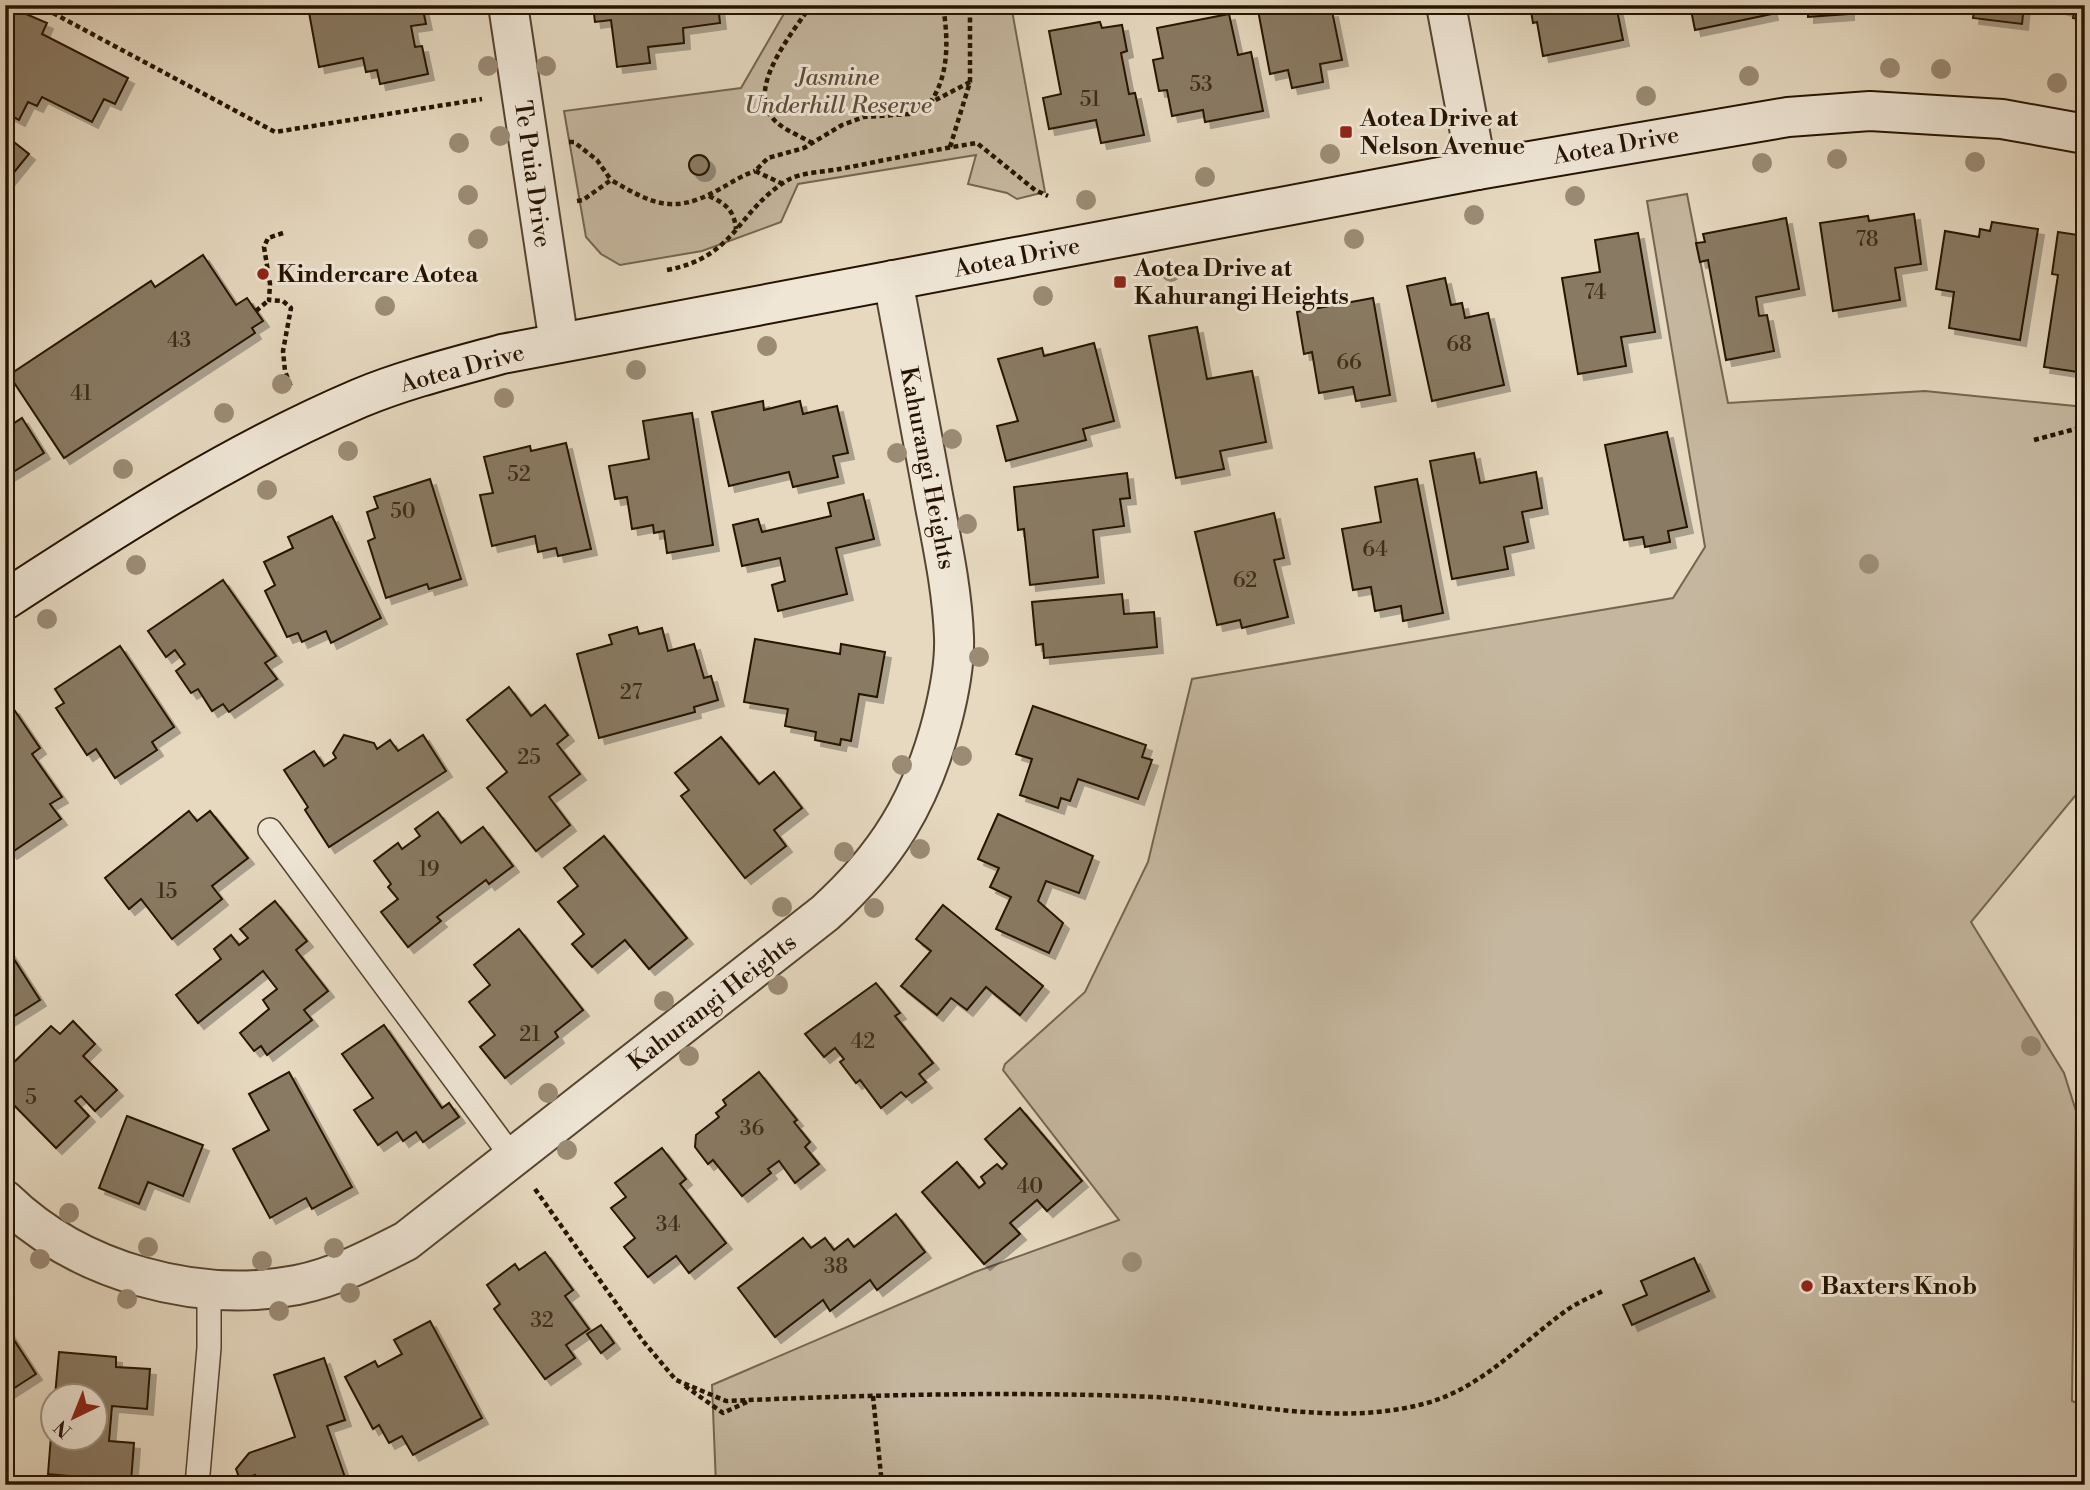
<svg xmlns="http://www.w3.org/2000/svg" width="2090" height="1490" font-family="'Libre Bodoni',serif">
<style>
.green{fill:#c5b79f;stroke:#756550;stroke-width:2}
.building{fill:#897a64;stroke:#251300;stroke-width:2;filter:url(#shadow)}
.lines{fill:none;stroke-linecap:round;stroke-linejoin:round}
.lane-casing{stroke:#554430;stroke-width:26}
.street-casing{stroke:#554430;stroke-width:42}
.secondary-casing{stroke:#251300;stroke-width:42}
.path{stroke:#251300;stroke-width:4.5;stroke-dasharray:5 3.5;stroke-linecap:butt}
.lane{stroke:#efe6d6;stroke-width:23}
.street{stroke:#efe6d6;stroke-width:38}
.secondary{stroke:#efe6d6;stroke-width:38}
.tree{fill:#9b8b75}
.poi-dot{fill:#8f2418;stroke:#efe6d6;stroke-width:2.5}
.labels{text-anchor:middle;stroke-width:6;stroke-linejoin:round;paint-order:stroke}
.number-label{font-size:21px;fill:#3e2d19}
.park-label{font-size:24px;font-style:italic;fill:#5d4c38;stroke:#efe6d6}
.poi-label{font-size:24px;font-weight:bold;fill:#251300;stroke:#efe6d6;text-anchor:start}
.street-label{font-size:24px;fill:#251300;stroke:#efe6d6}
</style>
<defs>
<filter id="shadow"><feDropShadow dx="6" dy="6" stdDeviation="0" flood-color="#0004"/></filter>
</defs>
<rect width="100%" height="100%" fill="#e6d9c0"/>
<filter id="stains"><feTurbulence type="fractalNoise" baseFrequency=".00286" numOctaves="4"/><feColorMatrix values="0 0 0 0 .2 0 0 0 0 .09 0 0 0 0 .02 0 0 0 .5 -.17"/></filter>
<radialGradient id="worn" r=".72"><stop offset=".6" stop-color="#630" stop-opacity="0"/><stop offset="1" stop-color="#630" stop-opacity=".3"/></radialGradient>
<!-- green -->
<g class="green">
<path d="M789,5H1011L1045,192L1017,199L1007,193L968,184L976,155L798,184L781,222L702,251L620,265L601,254L586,237L564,111L741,88Z"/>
<path d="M1687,194L1728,403L1925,391L2085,407V784L1971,922L2064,1073L2076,1111L2072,1401L2085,1406V1485H716L712,1385L975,1272L1119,1220L1003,1070L1005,1064L1085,992L1148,862L1192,679L1673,598L1705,547L1647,201Z"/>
</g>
<!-- building -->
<g class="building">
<path d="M5,5L47,23L42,34L128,78L115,104L104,99L92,122L42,97L37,106L28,102L19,120L5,113Z"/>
<path d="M316,5H422L426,24L411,26L415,47L422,46L428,74L380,84L377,70L366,72L363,58L319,67L308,7Z"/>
<path d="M593,5H718L720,23L683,28L684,43L648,47L650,63L617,67L611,20L595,22Z"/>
<path d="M1257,5H1308L1310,14L1332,11L1342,60L1320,64L1323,82L1292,88L1288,70L1270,74Z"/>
<path d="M1530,5H1616L1623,40L1543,56L1537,22L1533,23Z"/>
<path d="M1690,5H1770L1772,14L1695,30Z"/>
<path d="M1808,5H1848V14L1808,17Z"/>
<path d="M1975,5H2024L2022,24L1973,18Z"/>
<path d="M2048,5H2085V21L2073,18L2074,12Z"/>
<path d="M1229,14L1238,55L1251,52L1263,111L1205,122L1203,110L1172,116L1167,90L1159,91L1153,60L1163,58L1157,28Z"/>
<path d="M1100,22L1102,28L1122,25L1127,51L1121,53L1129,94L1135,93L1144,135L1101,143L1096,120L1049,129L1043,98L1061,94L1049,31Z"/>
<path d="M5,135L29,154L7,181L5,180Z"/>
<circle cx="699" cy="165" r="10"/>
<path d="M1914,214L1921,264L1895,268L1900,300L1833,311L1820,223L1868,216L1869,221Z"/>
<path d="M1786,218L1799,289L1756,297L1759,316L1767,315L1774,351L1726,360L1708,260L1700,262L1696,243L1705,242L1703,234Z"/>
<path d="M1992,222L2038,229L2020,340L1949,328L1954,292L1936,289L1945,231L1979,237L1980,229L1990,231Z"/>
<path d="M2058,232L2085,236V373L2044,367L2058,275L2052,274Z"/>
<path d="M1638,233L1655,332L1621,337L1626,366L1578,374L1562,278L1600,272L1595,240Z"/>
<path d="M203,255L236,305L247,298L263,321L252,328L255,333L64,458L9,375L151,281L155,287Z"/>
<path d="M1445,278L1451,305L1462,303L1465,318L1488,313L1504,385L1432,401L1407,286Z"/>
<path d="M1373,298L1390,395L1356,401L1353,387L1319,393L1312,352L1304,354L1297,312Z"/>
<path d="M1197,327L1207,379L1252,371L1266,442L1220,451L1224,469L1176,478L1149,336Z"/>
<path d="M1094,343L1114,421L1083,429L1086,440L1006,461L997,426L1018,421L998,359L1042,348L1044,356Z"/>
<path d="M763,401L764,410L800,401L803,414L837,406L848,453L833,456L838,477L793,487L789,472L729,486L712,412Z"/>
<path d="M692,413L713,545L667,553L664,531L654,533L653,525L632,529L627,497L615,499L609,466L649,459L643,421Z"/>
<path d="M22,418L44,453L5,477V422L8,427Z"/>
<path d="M1667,432L1687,527L1668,531L1670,542L1645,547L1643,537L1624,540L1605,445Z"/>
<path d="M566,443L591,549L558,556L556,548L538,552L535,536L492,546L480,495L493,493L484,457L530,446L531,451Z"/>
<path d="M1474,453L1480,483L1536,472L1542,508L1522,512L1528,542L1504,547L1508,569L1452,579L1430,461Z"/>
<path d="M1127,473L1130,498L1120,499L1124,526L1093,530L1098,577L1030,585L1024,529L1018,530L1014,487Z"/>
<path d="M430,479L461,579L429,589L427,584L386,598L368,541L375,538L367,512L378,508L374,497Z"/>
<path d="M1417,479L1443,613L1403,621L1401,606L1375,611L1371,587L1353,590L1342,529L1381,522L1375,487Z"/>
<path d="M863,494L874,539L836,548L847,594L778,611L772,585L785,581L780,558L742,566L733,525L758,519L762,532L831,516L828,503Z"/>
<path d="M1274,513L1284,558L1274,560L1288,617L1242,628L1240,620L1217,625L1195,532Z"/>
<path d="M332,516L381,618L331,643L326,631L302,642L298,633L287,637L265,591L275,585L264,562L293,548L288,537Z"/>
<path d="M223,580L276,656L265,663L277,679L229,712L223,704L212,711L198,689L191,693L176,671L185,664L175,650L166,657L148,631Z"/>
<path d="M1122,594L1124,614L1154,612L1157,647L1044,658L1043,644L1036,645L1032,602Z"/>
<path d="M637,627L639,634L662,628L668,651L694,644L704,678L711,676L718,700L694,707L695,712L599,738L577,654L612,644L609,635Z"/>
<path d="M755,639L840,654L841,644L885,652L877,697L859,694L851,741L841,739L840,745L815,740L816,732L785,726L788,709L744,702Z"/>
<path d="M120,646L174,727L152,742L157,750L115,778L96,749L87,755L56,708L64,703L55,689Z"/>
<path d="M509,687L531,716L545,705L568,735L557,744L580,774L549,797L570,825L536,851L487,788L507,772L467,720Z"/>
<path d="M1033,706L1146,745L1142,757L1152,760L1138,799L1078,779L1070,801L1061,798L1058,808L1020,795L1032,759L1016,754Z"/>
<path d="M13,708L40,748L32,754L62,797L50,804L61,819L11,853L5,845V713Z"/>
<path d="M344,735L374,743L377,749L390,740L398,751L423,735L446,771L329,847L305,810L308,807L284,770L314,751L324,766L336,758L333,753Z"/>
<path d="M721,737L759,784L774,772L802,808L774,830L786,846L745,878L681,796L689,790L675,773Z"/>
<path d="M189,811L197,821L210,811L248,858L212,886L222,899L172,939L141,899L129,909L105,878Z"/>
<path d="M438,812L461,843L483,827L513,866L489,884L486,880L437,917L441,921L408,947L381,912L398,899L388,887L391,884L374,861L398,843L402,849L420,836L415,829Z"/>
<path d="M998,814L1093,856L1079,893L1046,881L1038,901L1063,923L1049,953L996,929L1011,897L990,887L999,868L978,859Z"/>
<path d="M604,836L687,938L649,969L625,940L592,967L572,944L584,934L558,902L578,886L564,868Z"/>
<path d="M275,901L307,941L296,950L328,991L304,1010L312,1020L267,1055L261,1046L254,1051L240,1033L269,1009L263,1000L277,989L263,971L198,1023L176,995L221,959L214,949L231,935L239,945L248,938L240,929Z"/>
<path d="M943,905L1043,986L1020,1015L986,987L967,1010L951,998L937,1015L901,986L931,951L916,939Z"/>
<path d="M519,929L583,1010L555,1032L558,1037L505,1078L480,1047L495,1035L469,1002L490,985L474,965Z"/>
<path d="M5,945L40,1000L5,1022Z"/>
<path d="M876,983L900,1013L895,1016L933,1063L919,1074L926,1082L906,1097L901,1092L881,1108L860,1080L856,1083L840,1062L844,1059L835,1048L824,1057L805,1034Z"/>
<path d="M73,1021L95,1044L83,1056L117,1090L95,1111L81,1096L75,1101L89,1116L56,1148L5,1096V1071L51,1026L60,1034Z"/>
<path d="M384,1025L442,1108L449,1103L459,1117L423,1142L416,1132L403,1141L397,1132L378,1145L354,1110L373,1098L342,1054Z"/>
<path d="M289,1072L352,1187L312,1209L306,1198L270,1218L233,1149L269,1130L249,1094Z"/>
<path d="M759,1072L797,1120L794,1122L810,1142L805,1147L819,1164L795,1183L779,1161L768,1169L771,1173L742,1196L713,1160L708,1164L695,1147L696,1135L719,1117L716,1113L726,1105L723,1100Z"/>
<path d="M1020,1108L1082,1181L1047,1211L1037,1200L1010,1223L1020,1234L984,1264L922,1192L957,1162L979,1188L985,1183L981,1177L997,1164L1002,1169L1007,1164L985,1139Z"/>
<path d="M127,1116L203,1145L183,1196L148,1182L139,1204L99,1188Z"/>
<path d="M662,1148L686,1179L680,1184L726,1243L689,1273L676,1256L648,1277L624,1247L635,1238L611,1208L626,1197L615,1183Z"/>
<path d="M896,1214L925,1252L877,1290L870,1280L830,1311L823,1300L775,1337L738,1288L803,1238L811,1248L825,1238L834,1250L848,1239L854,1247Z"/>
<path d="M545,1252L573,1290L565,1296L589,1329L566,1345L575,1358L545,1379L494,1309L500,1304L487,1285L515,1264L519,1270Z"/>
<path d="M1694,1258L1709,1291L1632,1325L1623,1305L1647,1295L1641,1281Z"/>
<path d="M430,1321L482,1418L413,1455L402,1436L389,1443L379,1425L373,1429L345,1377L375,1361L378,1367L402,1354L394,1340Z"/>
<path d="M601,1325L614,1343L601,1353L587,1334Z"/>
<path d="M5,1326L36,1374L5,1394Z"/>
<path d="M59,1352L116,1357V1367L150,1369L147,1409L112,1406L109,1441L134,1443L131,1482L48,1474L52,1423V1438H94V1396H55Z"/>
<path d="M324,1358L345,1420L327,1426L346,1480L331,1485H259L255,1475L240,1480L236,1469L249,1453L295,1437L274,1375Z"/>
</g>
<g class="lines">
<!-- lane casing -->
<g class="lane-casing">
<g id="lane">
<path d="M270,830L513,1158"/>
<path d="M197,1485L209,1348V1290"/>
</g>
</g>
<!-- street casing -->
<g class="street-casing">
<g id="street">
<path d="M508,5L559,343"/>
<path d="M1446,5L1477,170"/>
<path d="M5,1200C79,1272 197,1304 297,1285C336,1277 371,1259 406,1241L825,913C887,857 921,801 942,721C949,694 955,664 954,637C952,583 939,531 930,479C918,413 905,346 893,280"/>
</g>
</g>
<!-- secondary casing -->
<g class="secondary-casing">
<path id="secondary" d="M5,600C120,525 233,452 360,398C406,379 455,367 502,354L1477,170L1788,117L1870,111L2002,119L2085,134"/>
</g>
<!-- path -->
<g class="path">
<path d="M38,5L275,132L482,99"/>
<path d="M811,5C794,31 748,85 771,116C780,129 799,135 812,143"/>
<path d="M930,103C950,74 948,38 943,5"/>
<path d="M569,142H574L597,160L611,180"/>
<path d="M950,147L970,82V5"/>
<path d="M783,184L755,171L768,158L804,148L842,125L864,117L909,114L970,82"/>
<path d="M709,196C726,204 734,210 736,229"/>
<path d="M577,201L583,200L611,180C651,203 672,215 716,191C730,184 740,176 755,171"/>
<path d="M283,233L268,238L264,247L270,284L269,300L283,301L291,308L283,351L285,371L291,387"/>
<path d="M667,270C737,257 737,210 788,180C802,172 825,172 840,169C886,160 931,150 977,143L1035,190L1048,196"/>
<path d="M256,311L269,300"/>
<path d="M2034,440L2079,428L2085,430"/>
<path d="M535,1189L643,1341L676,1380L726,1401C868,1395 1011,1391 1154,1397C1246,1401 1336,1428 1427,1403C1483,1387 1521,1343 1567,1310C1578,1302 1592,1297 1604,1290"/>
<path d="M685,1386L723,1413L749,1401"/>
<path d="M873,1396L882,1485"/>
</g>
<!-- lane -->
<use href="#lane" class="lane"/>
<!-- street -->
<use href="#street" class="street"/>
<!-- secondary -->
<use href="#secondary" class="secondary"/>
</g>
<!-- trees -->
<g class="tree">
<circle cx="488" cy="66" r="10"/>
<circle cx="546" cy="66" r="10"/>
<circle cx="1890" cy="68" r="10"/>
<circle cx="1941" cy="69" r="10"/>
<circle cx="1749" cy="76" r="10"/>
<circle cx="2057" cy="83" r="10"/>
<circle cx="1646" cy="96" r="10"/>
<circle cx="500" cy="136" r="10"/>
<circle cx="459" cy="143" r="10"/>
<circle cx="1330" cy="154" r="10"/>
<circle cx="1837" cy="159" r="10"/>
<circle cx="1975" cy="162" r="10"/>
<circle cx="1762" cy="163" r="10"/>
<circle cx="1205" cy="177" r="10"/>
<circle cx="468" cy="195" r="10"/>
<circle cx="1575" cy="196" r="10"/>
<circle cx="1086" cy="200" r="10"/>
<circle cx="1474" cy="215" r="10"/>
<circle cx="478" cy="239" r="10"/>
<circle cx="1354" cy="239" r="10"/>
<circle cx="1171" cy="272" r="10"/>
<circle cx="1043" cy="296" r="10"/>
<circle cx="385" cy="306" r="10"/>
<circle cx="767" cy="346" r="10"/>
<circle cx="636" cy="370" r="10"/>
<circle cx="282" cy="384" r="10"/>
<circle cx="504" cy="398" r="10"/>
<circle cx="224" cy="413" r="10"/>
<circle cx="952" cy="439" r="10"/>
<circle cx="348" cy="451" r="10"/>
<circle cx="897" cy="453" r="10"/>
<circle cx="123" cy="469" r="10"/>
<circle cx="267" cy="490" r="10"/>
<circle cx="967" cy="524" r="10"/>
<circle cx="1869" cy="564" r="10"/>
<circle cx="136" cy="565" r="10"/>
<circle cx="47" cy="619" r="10"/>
<circle cx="979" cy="657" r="10"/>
<circle cx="962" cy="756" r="10"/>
<circle cx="902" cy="765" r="10"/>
<circle cx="920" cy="849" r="10"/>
<circle cx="844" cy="852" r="10"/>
<circle cx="782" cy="907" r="10"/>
<circle cx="874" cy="908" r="10"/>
<circle cx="778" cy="985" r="10"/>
<circle cx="664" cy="1001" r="10"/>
<circle cx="2031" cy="1046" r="10"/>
<circle cx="689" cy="1056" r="10"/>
<circle cx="548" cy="1093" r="10"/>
<circle cx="567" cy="1150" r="10"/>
<circle cx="69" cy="1213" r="10"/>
<circle cx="148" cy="1247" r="10"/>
<circle cx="334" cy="1248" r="10"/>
<circle cx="40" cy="1259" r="10"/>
<circle cx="262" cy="1261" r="10"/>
<circle cx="1132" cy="1262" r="10"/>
<circle cx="350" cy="1293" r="10"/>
<circle cx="127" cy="1299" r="10"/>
<circle cx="279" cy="1311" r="10"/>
</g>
<!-- markers -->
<g class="poi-dot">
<rect x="1339" y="125" width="14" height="14" rx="3.5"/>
<circle cx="263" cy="274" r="7"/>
<rect x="1113" y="275" width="14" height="14" rx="3.5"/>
<circle cx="1807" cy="1286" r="7"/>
</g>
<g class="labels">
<!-- number labels -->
<g class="number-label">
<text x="1201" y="91">53</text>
<text x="1090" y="106">51</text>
<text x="1867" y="246">78</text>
<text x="1595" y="299">74</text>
<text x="179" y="347">43</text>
<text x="1459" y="351">68</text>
<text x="1349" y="369">66</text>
<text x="81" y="400">41</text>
<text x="519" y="481">52</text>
<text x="403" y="518">50</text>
<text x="1375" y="556">64</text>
<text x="1245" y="587">62</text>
<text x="631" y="699">27</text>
<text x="529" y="764">25</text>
<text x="429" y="876">19</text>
<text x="167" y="898">15</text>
<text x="530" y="1041">21</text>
<text x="863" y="1048">42</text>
<text x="31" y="1104">5</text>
<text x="752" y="1135">36</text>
<text x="1030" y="1193">40</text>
<text x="668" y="1231">34</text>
<text x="836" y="1273">38</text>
<text x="542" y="1327">32</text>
</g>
<!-- park labels -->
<g class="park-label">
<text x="838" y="85">Jasmine<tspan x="838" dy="28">Underhill Reserve</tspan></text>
</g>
<!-- poi labels -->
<g class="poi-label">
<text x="1360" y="126">Aotea Drive at<tspan x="1360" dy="28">Nelson Avenue</tspan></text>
<text x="1134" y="276">Aotea Drive at<tspan x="1134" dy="28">Kahurangi Heights</tspan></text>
<text x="277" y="282">Kindercare Aotea</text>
<text x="1821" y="1294">Baxters Knob</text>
</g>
<!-- street labels -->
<g class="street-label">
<text transform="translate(1616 145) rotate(-10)" y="8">Aotea Drive</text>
<text transform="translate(533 174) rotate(82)" y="8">Te Puia Drive</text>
<text transform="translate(1017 257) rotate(-11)" y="8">Aotea Drive</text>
<text transform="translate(462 368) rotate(-15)" y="8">Aotea Drive</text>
<text transform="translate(928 468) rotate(79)" y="8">Kahurangi Heights</text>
<text transform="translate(712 1002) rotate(-38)" y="8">Kahurangi Heights</text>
</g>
</g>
<!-- margin -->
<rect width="2090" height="1490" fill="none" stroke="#e6d9c0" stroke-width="28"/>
<rect x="7" y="7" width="2076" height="1476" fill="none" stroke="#251300" stroke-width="3.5"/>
<rect x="14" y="14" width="2062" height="1462" fill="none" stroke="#251300" stroke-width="2"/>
<!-- north arrow -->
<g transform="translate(74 1417) rotate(223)"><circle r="33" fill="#efe6d6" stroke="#9e9280" stroke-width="2"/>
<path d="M0-5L12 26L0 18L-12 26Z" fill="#8f2418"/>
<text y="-10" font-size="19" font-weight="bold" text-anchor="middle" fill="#251300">N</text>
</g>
<rect width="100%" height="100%" filter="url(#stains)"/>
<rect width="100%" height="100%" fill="url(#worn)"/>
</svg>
